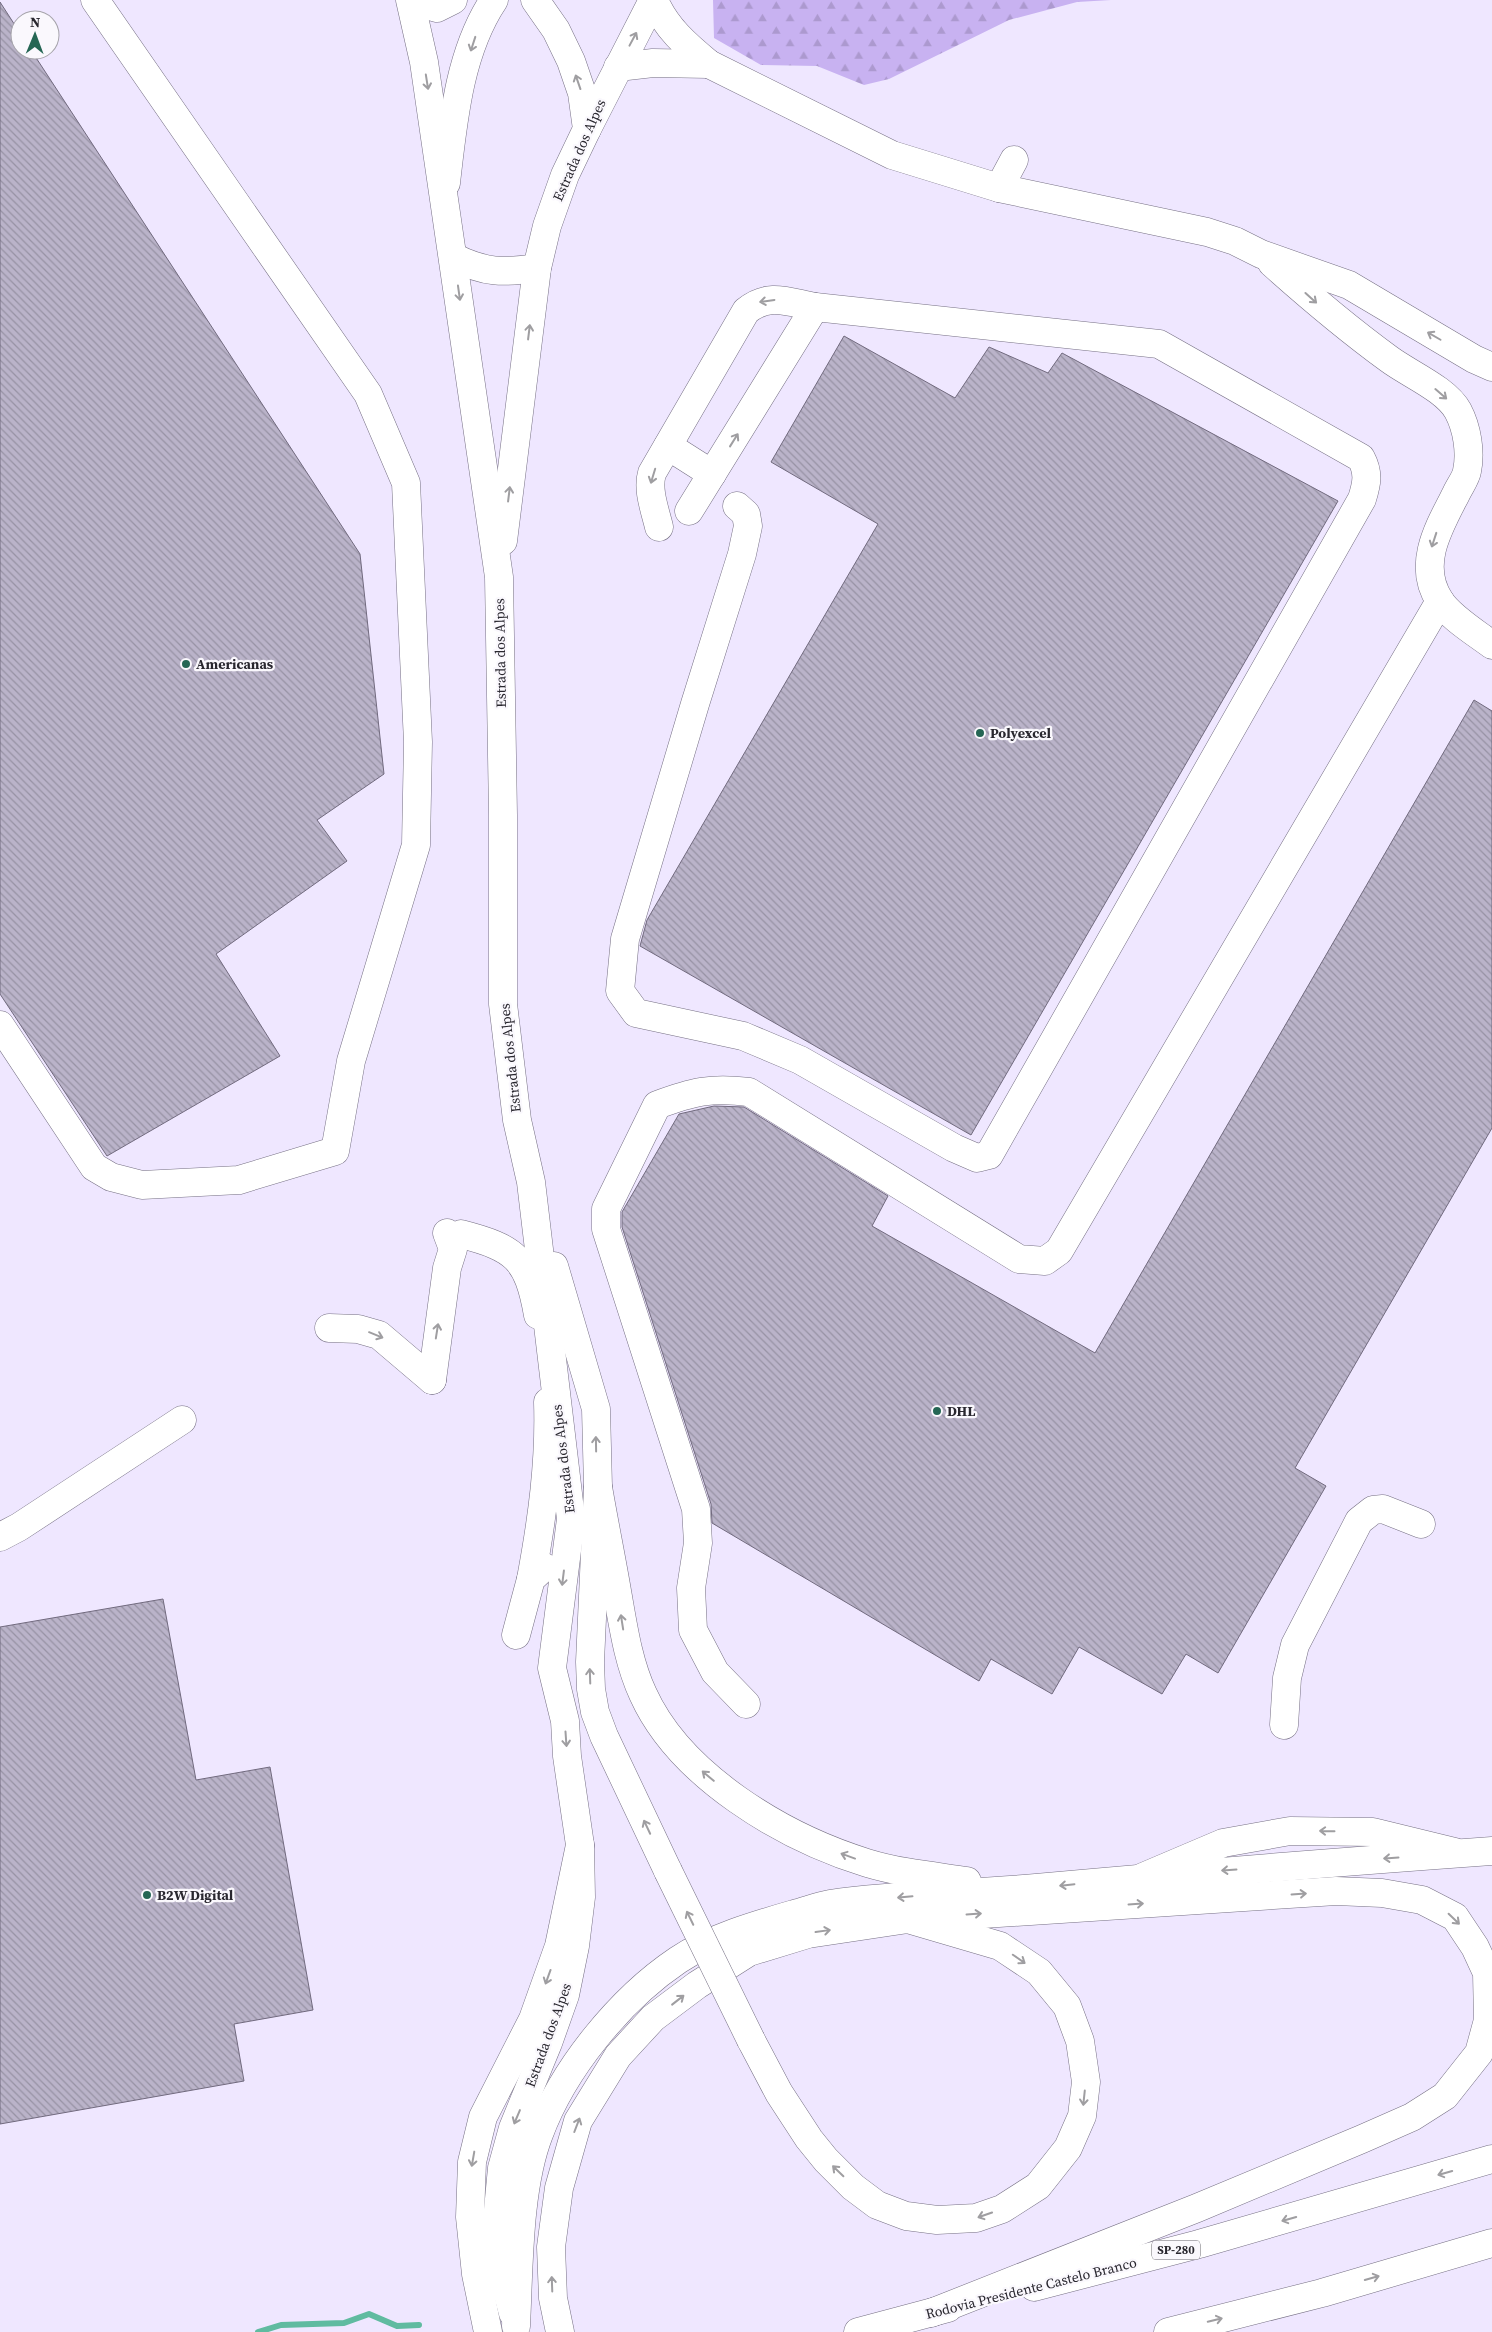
<svg xmlns="http://www.w3.org/2000/svg" width="1492" height="2332" font-family="'Source Serif 4',serif">
<style>
.forest{fill:url(#forest-firs)}
.lines{fill:none;stroke-linecap:round;stroke-linejoin:round}
.stream{stroke:#60bba0;stroke-width:6}
.building{fill:url(#building-back-hatch);stroke:#716a7e}
.minor-casing{stroke:#767084;stroke-width:29}
.major-casing{stroke:#767084;stroke-width:29}
.highway-casing{stroke:#767084;stroke-width:29}
.minor{stroke:#fff;stroke-width:28}
.major{stroke:#fff;stroke-width:28}
.highway{stroke:#fff;stroke-width:28}
.major-bridge-casing{stroke:#767084;stroke-width:29;stroke-linecap:butt}
.major-bridge{stroke:#fff;stroke-width:28}
.oneway{stroke:#9f9ea1}
.poi-dot{fill:#256654;stroke:#faf8fd;stroke-width:2}
.labels{text-anchor:middle;stroke-width:4.5;stroke-linejoin:round;paint-order:stroke}
.shield{fill:#faf8fd;stroke:#68666d;stroke-width:1}
.shield-label{font-size:12px;font-weight:bold;fill:#29272f}
.street-label{font-size:14px;fill:#29272f;stroke:#faf8fd}
.poi-label{font-size:14px;font-weight:bold;fill:#29272f;stroke:#faf8fd;text-anchor:start}
</style>
<defs>
<pattern id="forest-firs" width="22" height="20" patternUnits="userSpaceOnUse" patternTransform="scale(1.25)"><rect width="22" height="20" fill="#c8b2f1"/><path d="M5 1l3.5 6h-7zM16 11l3.5 6h-7z" fill="#ac99cf"/></pattern>
<pattern id="building-back-hatch" width="6" height="6" patternUnits="userSpaceOnUse" patternTransform="scale(1.25)"><rect width="6" height="6" fill="#bab3c9"/><path d="M-1 5l2 2M0 0l6 6M5-1l2 2" fill="none" stroke="#9792a4"/></pattern>
</defs>
<rect width="100%" height="100%" fill="#efe7ff"/>
<!-- forest -->
<path class="forest" d="M713,0H1111L1077,2L1009,20L889,79L864,85L817,66L761,65L714,38Z"/>
<g class="lines">
<!-- stream -->
<path class="stream" d="M258,2332L281,2325L344,2323L369,2314L397,2326L419,2325"/>
</g>
<!-- building -->
<g class="building">
<path d="M0,2L20,33V50H31L360,554L384,774L317,820L347,861L216,954L280,1056L107,1156L0,994Z"/>
<path d="M844,336L955,398L989,347L1048,373L1062,353L1338,501L971,1135L640,946L647,920L878,524L771,462Z"/>
<path d="M1474,700L1492,711V1128L1295,1468L1326,1486L1218,1673L1186,1654L1162,1694L1079,1647L1052,1694L991,1659L979,1681L712,1523L711,1504L622,1227V1212L679,1114L714,1106L744,1107L888,1196L872,1226L1095,1353Z"/>
<path d="M163,1599L196,1780L270,1767L313,2010L234,2024L244,2081L0,2124V1627Z"/>
</g>
<g class="lines">
<!-- minor casing -->
<g class="minor-casing">
<g id="minor">
<path d="M654,0C666,28 686,45 709,64L892,155L999,188L1207,232L1235,241L1261,254L1349,285L1474,359L1492,367"/>
<path d="M618,67L653,63L709,64"/>
<path d="M587,129L653,0"/>
<path d="M446,183C453,122 459,52 494,0"/>
<path d="M999,188L1014,160"/>
<path d="M1272,263C1310,297 1348,329 1389,359C1409,374 1446,389 1458,411C1467,428 1471,452 1467,471C1466,478 1459,487 1456,494C1439,527 1416,565 1440,601C1450,617 1476,633 1492,645"/>
<path d="M668,446L712,474"/>
<path d="M689,511L815,307"/>
<path d="M659,527C655,510 647,490 652,473L746,311C769,292 788,302 815,307L1159,344L1361,458C1369,473 1367,483 1362,499L989,1155L977,1158L954,1148L800,1060L743,1036L636,1013L620,991L625,939L695,704L742,554L748,526L746,514L737,506"/>
<path d="M0,1025L94,1167L111,1177L142,1185L239,1180L335,1151L351,1061L416,845L418,742L406,483L368,394L95,0"/>
<path d="M461,1234C515,1248 528,1258 538,1315"/>
<path d="M329,1328L358,1329L379,1335L432,1380"/>
<path d="M432,1380L447,1268L453,1249L447,1233"/>
<path d="M0,1537L19,1527L182,1420"/>
<path d="M531,1579C542,1520 550,1462 548,1402"/>
<path d="M516,1635L531,1579L544,1567"/>
<path d="M746,1704L715,1672L693,1630L691,1588L698,1543L696,1509L606,1229V1209L657,1105C692,1092 711,1087 749,1092L1019,1259L1045,1261L1059,1251L1440,601"/>
<path d="M1284,1725L1287,1678L1295,1645L1359,1521L1373,1510L1383,1509L1421,1524"/>
<path d="M1143,1877L1223,1843L1290,1831L1373,1832L1455,1852"/>
</g>
</g>
<!-- major casing -->
<g class="major-casing">
<g id="major">
<path d="M410,0L424,62L499,577L503,815V1004L517,1120L531,1182L571,1519L552,1668L565,1721L567,1756L580,1845L581,1897L575,1946L565,1995L548,2043L513,2128L502,2168L497,2220L502,2272L513,2313"/>
<path d="M417,0L423,4L437,8L453,0"/>
<path d="M453,257C485,273 503,273 537,268"/>
<path d="M503,541L537,268L547,226L565,175L587,129L582,93L571,61L556,30L535,0"/>
<path d="M554,1266L596,1409L598,1487L590,1662L591,1689L595,1712L604,1736L668,1871"/>
<path d="M560,2332L553,2298L551,2247L559,2188L578,2121L618,2056L653,2018L697,1985L749,1952L808,1934L908,1919L1000,1946L1039,1972L1067,2006L1080,2041L1086,2082L1082,2116L1068,2148L1038,2186L1002,2209L976,2218L937,2220L906,2216L877,2205L853,2187L826,2160L809,2139L779,2093L751,2040"/>
</g>
</g>
<!-- highway casing -->
<g class="highway-casing">
<g id="highway">
<path d="M598,1487C604,1522 611,1556 617,1591C623,1625 628,1662 643,1694C680,1776 783,1837 867,1863C900,1873 933,1876 967,1881"/>
<path d="M908,1919L1336,1891L1382,1893L1422,1900L1455,1917L1475,1947L1487,1973L1488,2020L1479,2053L1445,2096L1412,2117L1362,2139L1197,2208L931,2313"/>
<path d="M1034,2287L1199,2244L1492,2159"/>
<path d="M516,2326C519,2267 518,2188 539,2134C563,2069 620,1999 678,1960C711,1938 756,1925 794,1914C806,1911 818,1906 830,1904C898,1894 968,1894 1036,1888C1188,1874 1340,1862 1492,1851"/>
<path d="M488,2332L476,2274L470,2217L472,2162L483,2117L533,2019L559,1946L580,1845"/>
<path d="M858,2332L948,2308"/>
<path d="M1168,2332L1322,2293L1492,2243"/>
</g>
</g>
<!-- minor -->
<use href="#minor" class="minor"/>
<!-- major -->
<use href="#major" class="major"/>
<!-- highway -->
<use href="#highway" class="highway"/>
<!-- major-bridge casing -->
<g class="major-bridge-casing">
<path id="major-bridge" d="M668,1871L751,2040"/>
</g>
<!-- major-bridge -->
<use href="#major-bridge" class="major-bridge"/>
</g>
<!-- one-way arrows -->
<defs><path id="oneway-shaft" d="M-6 0H5M1.5-3L5.5 0L1.5 3" fill="none" stroke-width="1.6" stroke-linecap="round" stroke-linejoin="round" transform="scale(1.25)"/></defs>
<g class="oneway">
<use href="#oneway-shaft" transform="translate(633 39) rotate(-62)"/>
<use href="#oneway-shaft" transform="translate(473 44) rotate(108)"/>
<use href="#oneway-shaft" transform="translate(427 82) rotate(81)"/>
<use href="#oneway-shaft" transform="translate(578 82) rotate(-109)"/>
<use href="#oneway-shaft" transform="translate(459 293) rotate(82)"/>
<use href="#oneway-shaft" transform="translate(1311 298) rotate(42)"/>
<use href="#oneway-shaft" transform="translate(767 301) rotate(172)"/>
<use href="#oneway-shaft" transform="translate(529 332) rotate(-83)"/>
<use href="#oneway-shaft" transform="translate(1434 336) rotate(-150)"/>
<use href="#oneway-shaft" transform="translate(1441 394) rotate(41)"/>
<use href="#oneway-shaft" transform="translate(734 440) rotate(-58)"/>
<use href="#oneway-shaft" transform="translate(653 476) rotate(107)"/>
<use href="#oneway-shaft" transform="translate(509 494) rotate(-83)"/>
<use href="#oneway-shaft" transform="translate(1434 540) rotate(108)"/>
<use href="#oneway-shaft" transform="translate(437 1331) rotate(-81)"/>
<use href="#oneway-shaft" transform="translate(376 1335) rotate(22)"/>
<use href="#oneway-shaft" transform="translate(596 1444) rotate(-91)"/>
<use href="#oneway-shaft" transform="translate(563 1578) rotate(97)"/>
<use href="#oneway-shaft" transform="translate(622 1622) rotate(-99)"/>
<use href="#oneway-shaft" transform="translate(590 1676) rotate(-92)"/>
<use href="#oneway-shaft" transform="translate(566 1739) rotate(86)"/>
<use href="#oneway-shaft" transform="translate(708 1776) rotate(-140)"/>
<use href="#oneway-shaft" transform="translate(647 1827) rotate(-115)"/>
<use href="#oneway-shaft" transform="translate(1327 1831) rotate(-179)"/>
<use href="#oneway-shaft" transform="translate(848 1856) rotate(-160)"/>
<use href="#oneway-shaft" transform="translate(1391 1858) rotate(176)"/>
<use href="#oneway-shaft" transform="translate(1229 1870) rotate(176)"/>
<use href="#oneway-shaft" transform="translate(1067 1885) rotate(174)"/>
<use href="#oneway-shaft" transform="translate(1299 1894) rotate(-4)"/>
<use href="#oneway-shaft" transform="translate(905 1897) rotate(175)"/>
<use href="#oneway-shaft" transform="translate(1136 1904) rotate(-4)"/>
<use href="#oneway-shaft" transform="translate(974 1914) rotate(-4)"/>
<use href="#oneway-shaft" transform="translate(690 1918) rotate(-116)"/>
<use href="#oneway-shaft" transform="translate(1454 1919) rotate(44)"/>
<use href="#oneway-shaft" transform="translate(823 1931) rotate(-8)"/>
<use href="#oneway-shaft" transform="translate(1019 1959) rotate(35)"/>
<use href="#oneway-shaft" transform="translate(548 1977) rotate(110)"/>
<use href="#oneway-shaft" transform="translate(678 2000) rotate(-38)"/>
<use href="#oneway-shaft" transform="translate(1084 2098) rotate(96)"/>
<use href="#oneway-shaft" transform="translate(517 2117) rotate(113)"/>
<use href="#oneway-shaft" transform="translate(577 2125) rotate(-69)"/>
<use href="#oneway-shaft" transform="translate(473 2159) rotate(100)"/>
<use href="#oneway-shaft" transform="translate(838 2171) rotate(-136)"/>
<use href="#oneway-shaft" transform="translate(1445 2173) rotate(164)"/>
<use href="#oneway-shaft" transform="translate(985 2215) rotate(161)"/>
<use href="#oneway-shaft" transform="translate(1289 2219) rotate(164)"/>
<use href="#oneway-shaft" transform="translate(1372 2278) rotate(-16)"/>
<use href="#oneway-shaft" transform="translate(552 2284) rotate(-92)"/>
<use href="#oneway-shaft" transform="translate(1215 2320) rotate(-14)"/>
</g>
<!-- markers -->
<g class="poi-dot">
<circle cx="186" cy="664" r="5"/>
<circle cx="980" cy="733" r="5"/>
<circle cx="937" cy="1411" r="5"/>
<circle cx="147" cy="1895" r="5"/>
</g>
<g class="labels">
<!-- shield labels -->
<rect class="shield" x="1152" y="2240.5" width="48" height="19" rx="4"/>
<g class="shield-label">
<text x="1176" y="2254">SP-280</text>
</g>
<!-- street labels -->
<g class="street-label">
<text transform="translate(579 150) rotate(-66)" y="5">Estrada dos Alpes</text>
<text transform="translate(500 653) rotate(-91)" y="5">Estrada dos Alpes</text>
<text transform="translate(510 1058) rotate(-96)" y="5">Estrada dos Alpes</text>
<text transform="translate(563 1459) rotate(-97)" y="5">Estrada dos Alpes</text>
<text transform="translate(548 2035) rotate(-70)" y="5">Estrada dos Alpes</text>
<text transform="translate(1031 2288) rotate(-14)" y="5">Rodovia Presidente Castelo Branco</text>
</g>
<!-- poi labels -->
<g class="poi-label">
<text x="196" y="669">Americanas</text>
<text x="990" y="738">Polyexcel</text>
<text x="947" y="1416">DHL</text>
<text x="157" y="1900">B2W Digital</text>
</g>
</g>
<!-- north arrow -->
<g transform="translate(35 35) rotate(1)"><circle r="24" fill="#faf8fd" stroke="#a6a4ab"/>
<path d="M0-4L9 19L0 12L-9 19Z" fill="#256654"/>
<text y="-8" font-size="14" font-weight="bold" text-anchor="middle" fill="#29272f">N</text>
</g>
</svg>
